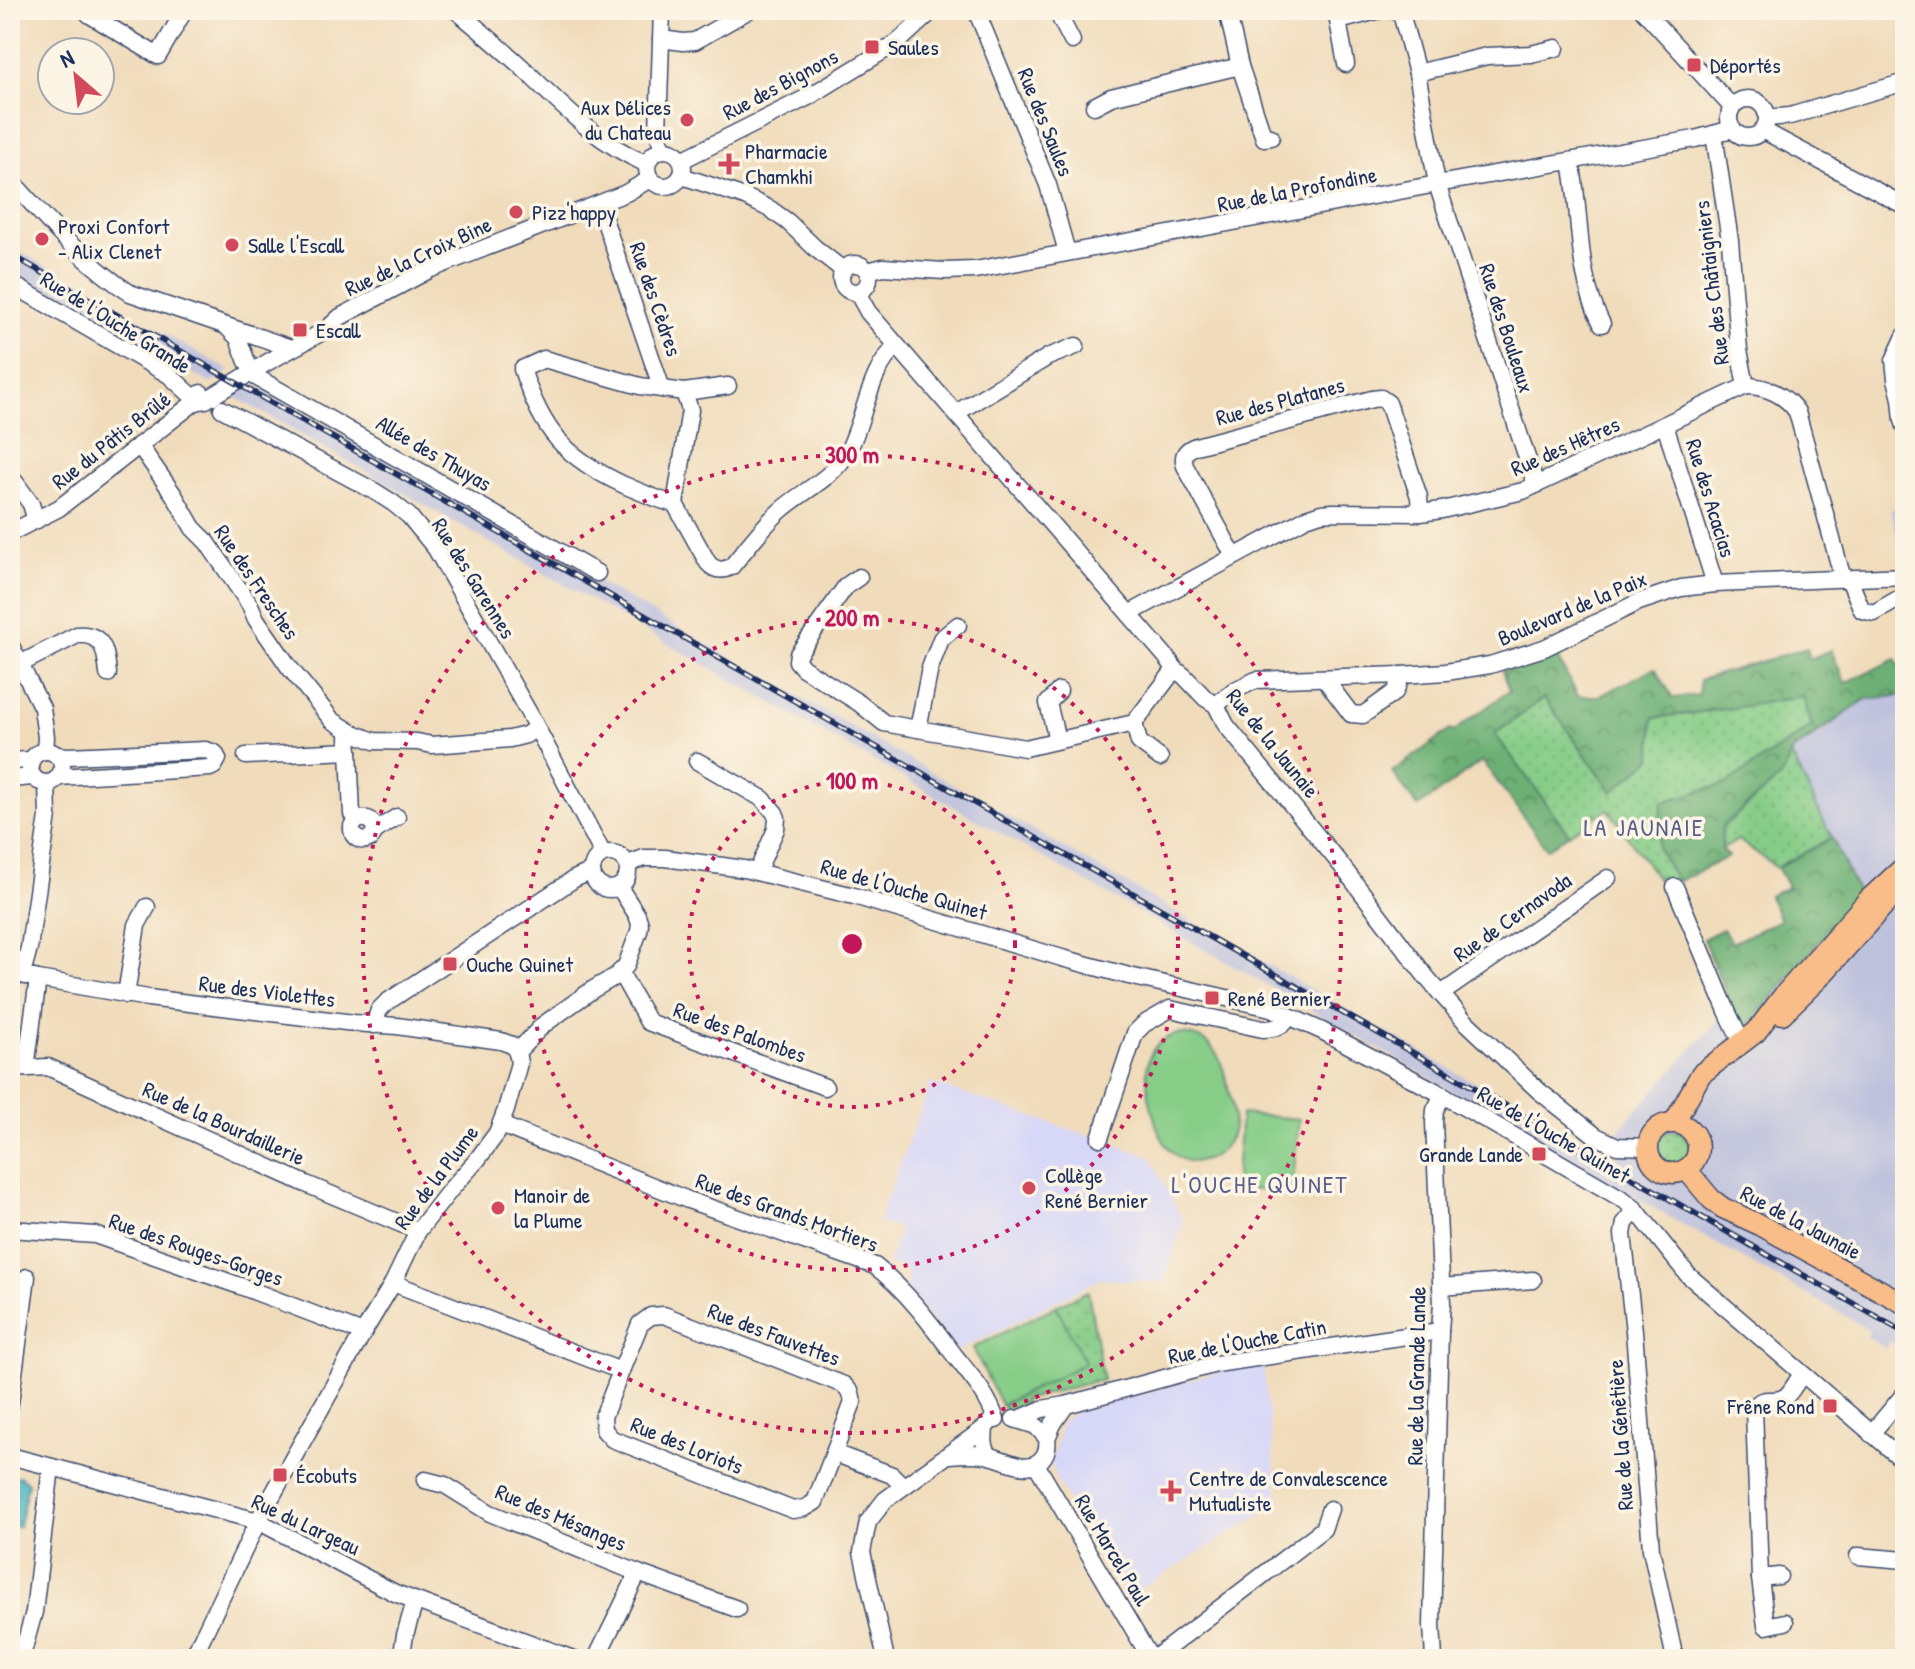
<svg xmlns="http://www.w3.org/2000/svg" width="1915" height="1669" font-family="'Patrick Hand',sans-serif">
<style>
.built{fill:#d7d7f8}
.industrial{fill:#bfc2dd}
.grass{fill:url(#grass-dots);stroke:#517e73;stroke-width:2}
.forest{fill:url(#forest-crowns);stroke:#447069;stroke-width:2}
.garden{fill:#87cd88;stroke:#517e73;stroke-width:2}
.water{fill:url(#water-ripples);stroke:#2f708e;stroke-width:2}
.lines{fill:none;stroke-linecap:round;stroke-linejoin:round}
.minor-casing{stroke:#3b496c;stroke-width:19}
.major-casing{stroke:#3b496c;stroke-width:23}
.minor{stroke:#fff;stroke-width:16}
.major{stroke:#f8bd89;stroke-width:20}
.rail-casing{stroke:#1b2f5e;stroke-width:6}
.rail{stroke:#fcf5e5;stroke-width:3;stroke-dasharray:9;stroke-linecap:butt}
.ring{fill:none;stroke:#c2185b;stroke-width:4;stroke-dasharray:4 8}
.poi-dot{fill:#d1495b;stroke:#fcf5e5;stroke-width:3}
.labels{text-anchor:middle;stroke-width:7;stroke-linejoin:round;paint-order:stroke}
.poi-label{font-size:22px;fill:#1b2f5e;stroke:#fcf5e5;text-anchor:start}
.street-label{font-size:22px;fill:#1b2f5e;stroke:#fcf5e5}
.neighbourhood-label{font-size:24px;letter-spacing:2px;fill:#585f8c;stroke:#fcf5e5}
.centre{fill:#c2185b;stroke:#fcf5e5;stroke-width:4}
.ring-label{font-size:24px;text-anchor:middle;font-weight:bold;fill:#c2185b;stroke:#fcf5e5;stroke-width:7;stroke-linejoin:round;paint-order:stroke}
</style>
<defs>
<pattern id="grass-dots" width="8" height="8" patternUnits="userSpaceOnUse" patternTransform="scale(2)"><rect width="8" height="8" fill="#87cd88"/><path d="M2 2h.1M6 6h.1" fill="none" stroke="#74b078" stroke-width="1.8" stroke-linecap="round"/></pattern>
<pattern id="forest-crowns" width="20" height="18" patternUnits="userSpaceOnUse" patternTransform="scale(2)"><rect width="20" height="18" fill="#6db074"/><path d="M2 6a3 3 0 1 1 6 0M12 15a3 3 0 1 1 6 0" fill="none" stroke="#599062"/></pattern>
<pattern id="water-ripples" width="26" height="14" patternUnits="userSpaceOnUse" patternTransform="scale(2)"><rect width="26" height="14" fill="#43b2bf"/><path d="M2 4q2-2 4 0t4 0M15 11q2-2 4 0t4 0" fill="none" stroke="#37919e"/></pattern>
</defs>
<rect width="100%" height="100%" fill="#fcf5e5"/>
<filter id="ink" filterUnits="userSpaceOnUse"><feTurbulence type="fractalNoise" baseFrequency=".0125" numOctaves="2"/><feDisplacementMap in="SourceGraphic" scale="16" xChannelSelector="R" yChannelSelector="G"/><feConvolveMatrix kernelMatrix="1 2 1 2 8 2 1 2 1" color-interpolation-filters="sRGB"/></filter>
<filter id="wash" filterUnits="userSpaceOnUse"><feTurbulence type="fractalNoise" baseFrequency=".006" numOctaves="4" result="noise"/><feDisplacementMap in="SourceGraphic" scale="32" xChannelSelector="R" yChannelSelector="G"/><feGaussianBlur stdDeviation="1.8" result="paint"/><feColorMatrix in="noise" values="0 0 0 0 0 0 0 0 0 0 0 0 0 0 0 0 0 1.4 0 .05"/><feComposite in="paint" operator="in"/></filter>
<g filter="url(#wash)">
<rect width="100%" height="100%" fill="#f0dcbb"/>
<!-- built -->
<g class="built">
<path d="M931,1083L1150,1156L1183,1221L1165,1282L1100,1279L958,1351L908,1291L907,1269L888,1264L900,1229L878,1222Z"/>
<path d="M1263,1366L1279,1504L1127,1597L1056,1479L1051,1464L1062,1422L1076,1412L1223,1371Z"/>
</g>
<!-- industrial -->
<g class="industrial">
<path d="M10,246L230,371L210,383L10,270Z"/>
<path d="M247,381L1454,1071L1619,1163L1614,1135L1723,1015L1733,1010L1747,1026L1859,895L1790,752L1867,699L1905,695V1349L1890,1341L1886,1349L1867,1337L1870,1330L1625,1192L1400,1061L230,394Z"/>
<path d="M1905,501V558L1890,511Z"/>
</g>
<!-- grass -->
<g class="grass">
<path d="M1803,696L1812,726L1726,784L1662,802L1677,882L1664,888L1608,809L1569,834L1494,734L1544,698L1653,718L1733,708Z"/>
<path d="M1790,752L1832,838L1777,867L1738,840L1722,850V827L1783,775Z"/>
<circle cx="1673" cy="1148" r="17"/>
<path d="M1088,1291L1103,1379L1023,1400L1027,1411L1009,1412L1001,1405L1085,1363L1056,1306Z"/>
</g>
<!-- forest -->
<g class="forest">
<path d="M1807,648L1809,659L1831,650L1845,683L1896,659L1902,670L1905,669V695L1866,699L1791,752L1783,775L1722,827V850L1728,857L1677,882L1658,849L1662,802L1726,784L1812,726L1803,696L1733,708L1653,718L1652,758L1612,792L1544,698L1495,734L1569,834L1547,849L1482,761L1418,807L1392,772L1450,730L1453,732L1509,691L1502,671L1555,654L1578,696H1600L1655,668L1673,698L1699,695V680Z"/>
<path d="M1832,838L1859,895L1747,1027L1733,1010L1703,939L1723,929L1732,943L1780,920L1769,896L1788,887L1777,867Z"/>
</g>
<!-- garden -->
<g class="garden">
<path d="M1178,1034C1215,1034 1222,1061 1229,1091C1232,1103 1235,1116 1233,1128C1231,1140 1223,1151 1212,1157C1176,1175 1158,1138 1152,1109C1144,1078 1140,1043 1178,1034Z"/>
<path d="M1241,1114L1299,1119L1292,1193L1235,1188Z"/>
<path d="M1056,1306L1085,1363L1001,1405L973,1348Z"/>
</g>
<!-- water -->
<path class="water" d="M20,1476L28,1483L19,1527L10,1526V1479Z"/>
</g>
<g filter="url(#ink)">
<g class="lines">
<!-- minor casing -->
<g class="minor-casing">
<g id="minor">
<path d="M85,10L90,15L158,56L184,11"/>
<path d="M456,10C479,30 504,50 526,71C563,107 599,144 647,164"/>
<path d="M662,10L658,133L663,150"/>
<path d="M976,10L1048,185L1067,252"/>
<path d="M1056,10L1072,41"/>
<path d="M1227,10L1240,66L1264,138L1271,137"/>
<path d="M1336,10L1346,64"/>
<path d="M1391,10L1401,13L1417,73L1437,184L1536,485"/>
<path d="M1643,10L1732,107"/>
<path d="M1339,21L1380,10"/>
<path d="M661,39L683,42L695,41L749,10"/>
<path d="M1417,73L1487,56L1531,54L1556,48"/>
<circle cx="1748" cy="118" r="19"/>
<path d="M1094,106L1111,97L1240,66"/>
<path d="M1767,118L1790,116L1905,82"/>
<path d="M1762,130L1905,206"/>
<path d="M1714,134L1730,241L1739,350L1746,386"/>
<circle cx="665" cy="168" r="18"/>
<path d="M682,160L810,96L898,42L933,10"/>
<path d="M1571,162C1582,216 1575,273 1602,324"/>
<path d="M682,176L745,197L770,209L788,222L815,248L843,270"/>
<path d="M10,179C47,220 83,263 130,293L291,348"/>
<path d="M599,204L662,389"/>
<circle cx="855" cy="278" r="14"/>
<path d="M868,271L883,267L944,271L975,270L1437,184L1695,139L1732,129"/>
<path d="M10,283L169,375L191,395L195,402"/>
<path d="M857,292L868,312L1168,659L1175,669L1184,676L1205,698L1216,705L1226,725L1341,865L1427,978L1464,1020L1539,1091L1596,1136L1617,1146L1648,1147"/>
<path d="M228,328L238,338L247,362"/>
<path d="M1905,336L1894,360L1896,379L1901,399L1903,420L1905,426"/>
<path d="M249,373L597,573"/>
<path d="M684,392L728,386"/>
<path d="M195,402L206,400L268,362L326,330L340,317L431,269L626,193L650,179"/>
<path d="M222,409L374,491L393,503L409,516L436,549L530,715L603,854"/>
<path d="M956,413L1048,357L1076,346"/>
<path d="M1665,425L1715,584"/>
<path d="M139,445L174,495L193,528L207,542L250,605L256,619L289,667L332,720L351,732L374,741L417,742L432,745L510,739L526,735L536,728"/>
<path d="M10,475L31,504L34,514L37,520"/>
<path d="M675,504C657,500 641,492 624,485C564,457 542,431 522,369L544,359L640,386L684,392L690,410L675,504L708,563C715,571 722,571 731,567C747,548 761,528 780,511C802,491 834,478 848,451C865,419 869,369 897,346"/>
<path d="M10,533L59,508L195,402L201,393"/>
<path d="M1234,556L1185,466C1182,456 1185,450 1196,446L1372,399L1381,398L1388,403L1419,497L1420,513"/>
<path d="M859,577L846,586L798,654L797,661L803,668L859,703L884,723L1025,748L1134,723L1175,669"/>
<path d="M1849,579L1862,610L1874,613L1905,595"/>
<path d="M1130,615L1136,610L1306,518L1321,513L1334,512L1420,513L1442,510L1523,491L1746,386C1766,386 1786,395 1797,412L1843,579"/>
<path d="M10,644L42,708L46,737L45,751"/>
<path d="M20,664L77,635C104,633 106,652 108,674"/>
<path d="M1324,678L1351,714L1363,715L1395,692L1402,675"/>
<path d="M1216,705L1233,691L1256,680L1402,675L1446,672L1490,665L1544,648L1639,602L1681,588L1715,584L1905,576"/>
<path d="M1134,723L1139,742L1160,758"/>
<path d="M918,729L930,668L941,639L958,625"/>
<path d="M1057,740L1048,703L1059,691"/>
<circle cx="46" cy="767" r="16"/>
<path d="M349,751L352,814L358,819"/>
<path d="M56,755L68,756L206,750L215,753L218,759L214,766L210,768L58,777"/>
<path d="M246,756L349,751L348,737L351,732"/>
<path d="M10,761L31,760"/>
<path d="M697,761L763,799L775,813L777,818L776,829L757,872"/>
<path d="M10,779L33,777"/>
<path d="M375,831V826L368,819H358L352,826C351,838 361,844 371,838L375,831L397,817"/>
<circle cx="610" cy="871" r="18"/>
<path d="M628,864L644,858H665L744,869L854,896L1062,958L1129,976L1271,1008L1322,1031L1443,1095L1624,1200L1636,1210L1688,1275L1905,1462"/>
<path d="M1675,887L1727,1011L1742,1043"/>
<path d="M10,972L38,979L148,998L354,1023L397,1026L501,1041L512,1045L517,1052"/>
<path d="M620,972L648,1022L825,1087"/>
<path d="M22,974L29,948L48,816L47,783"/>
<path d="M1441,994L1608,878"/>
<path d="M126,995L137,925L147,907"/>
<path d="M374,1025L379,1010L387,1002L574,879L592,871"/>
<path d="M517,1052L543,1025L592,990L616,976L626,966L639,931L640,924L637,915L619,887"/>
<path d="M26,1068L38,979"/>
<path d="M10,1069L48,1067L306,1184L418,1231"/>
<path d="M501,1125L688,1200L875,1266C907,1291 931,1324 955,1356C971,1376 988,1395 996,1420"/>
<path d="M1100,1138L1135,1033L1144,1024L1170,1009L1263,1029C1275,1029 1284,1026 1290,1016"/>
<path d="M1636,1210L1625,1223L1623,1234L1634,1331L1651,1549L1675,1659"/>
<path d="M10,1229L95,1235L240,1286L363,1333"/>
<path d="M393,1283L621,1371L603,1417L604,1430L612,1439L793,1510L805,1508L815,1502L834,1453"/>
<path d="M1441,1287L1533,1280"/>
<path d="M621,1371L640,1324L651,1316L664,1315L844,1385L851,1393L853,1402L834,1453L892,1475L903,1486"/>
<path d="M10,1403L27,1277"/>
<path d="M1019,1419L1042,1409L1066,1405L1216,1364L1440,1331"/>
<path d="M988,1424L985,1428C984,1439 983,1447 990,1456"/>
<path d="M1871,1434L1905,1393"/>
<path d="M1047,1438L1053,1424L1066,1405"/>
<path d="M948,1455C961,1454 973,1453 986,1455C1005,1458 1030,1477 1044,1456C1048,1450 1048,1445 1047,1438L1036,1426L1014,1419"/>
<path d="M10,1456L258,1521L395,1593L573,1659"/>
<path d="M1036,1464L1151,1659"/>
<path d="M425,1480L445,1485L490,1513L638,1573"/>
<path d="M1858,1556L1905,1560"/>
<path d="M1779,1576L1760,1578L1754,1408C1764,1393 1773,1405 1785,1397C1792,1392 1796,1381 1802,1375"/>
<path d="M1760,1578L1766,1626L1785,1622"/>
<path d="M21,1659L34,1612L51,1467"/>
<path d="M192,1659L258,1521L363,1333L393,1283L418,1231L451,1189L477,1160L497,1133L506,1110L519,1063L517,1052"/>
<path d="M401,1659L405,1635L415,1601"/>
<path d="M596,1659L638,1573L737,1609"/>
<path d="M886,1659L862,1552L868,1522L885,1500L985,1428"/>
<path d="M1156,1659L1160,1654L1323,1529L1330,1509"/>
<path d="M1434,1659L1432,1625L1440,1331L1442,1304L1434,1122L1435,1110L1443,1095"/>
</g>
</g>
<!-- major casing -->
<g class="major-casing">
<g id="major">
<path d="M1782,1014L1818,979L1884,905L1905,884"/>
<circle cx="1673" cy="1148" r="25"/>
<path d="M1674,1123L1701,1074L1756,1032L1784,995L1869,899L1905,866"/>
<path d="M1686,1169L1711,1199L1723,1208L1760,1225L1905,1304"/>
</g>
</g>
<!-- minor -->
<use href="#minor" class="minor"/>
<!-- major -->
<use href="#major" class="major"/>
<!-- rail casing -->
<g class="rail-casing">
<path id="rail" d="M10,254L1905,1333"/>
</g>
<!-- rail -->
<use href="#rail" class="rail"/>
</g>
</g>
<!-- distance rings -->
<g class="ring">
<circle cx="852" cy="944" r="163"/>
<circle cx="852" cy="944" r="326"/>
<circle cx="852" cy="944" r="489"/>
</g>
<!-- markers -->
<g class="poi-dot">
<rect x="864" y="39" width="16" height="16" rx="4"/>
<rect x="1686" y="57" width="16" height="16" rx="4"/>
<circle cx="687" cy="120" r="8"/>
<path d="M725 152h8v8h8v8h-8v8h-8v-8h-8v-8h8z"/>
<circle cx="516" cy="212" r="8"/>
<circle cx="42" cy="239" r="8"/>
<circle cx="232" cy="245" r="8"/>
<rect x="292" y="322" width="16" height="16" rx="4"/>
<rect x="442" y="956" width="16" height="16" rx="4"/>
<rect x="1204" y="990" width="16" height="16" rx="4"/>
<rect x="1531" y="1146" width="16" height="16" rx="4"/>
<circle cx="1029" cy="1188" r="8"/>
<circle cx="498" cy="1208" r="8"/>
<rect x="1822" y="1398" width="16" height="16" rx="4"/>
<rect x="272" y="1467" width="16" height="16" rx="4"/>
<path d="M1167 1479h8v8h8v8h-8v8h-8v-8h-8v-8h8z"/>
</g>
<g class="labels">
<!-- poi labels -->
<g class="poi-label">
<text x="888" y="55">Saules</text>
<text x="1710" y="73">Déportés</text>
<text x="671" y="115" text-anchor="end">Aux Délices<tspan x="671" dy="25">du Chateau</tspan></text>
<text x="745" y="159">Pharmacie<tspan x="745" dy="25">Chamkhi</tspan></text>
<text x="532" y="220">Pizz'happy</text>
<text x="58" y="234">Proxi Confort<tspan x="58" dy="25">- Alix Clenet</tspan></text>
<text x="248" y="253">Salle l'Escall</text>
<text x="316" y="338">Escall</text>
<text x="466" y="972">Ouche Quinet</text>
<text x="1228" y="1006">René Bernier</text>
<text x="1523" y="1162" text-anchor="end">Grande Lande</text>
<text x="1045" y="1183">Collège<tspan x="1045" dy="25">René Bernier</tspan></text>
<text x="514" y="1203">Manoir de<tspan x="514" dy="25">la Plume</tspan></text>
<text x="1814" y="1414" text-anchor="end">Frêne Rond</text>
<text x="296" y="1483">Écobuts</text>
<text x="1189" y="1486">Centre de Convalescence<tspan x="1189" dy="25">Mutualiste</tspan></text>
</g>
<!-- street labels -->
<g class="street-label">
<text transform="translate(780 84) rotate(-28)" y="8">Rue des Bignons</text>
<text transform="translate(1046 122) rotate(68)" y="8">Rue des Saules</text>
<text transform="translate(1297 189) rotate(-11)" y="8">Rue de la Profondine</text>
<text transform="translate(418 256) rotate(-25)" y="8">Rue de la Croix Bine</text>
<text transform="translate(1711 283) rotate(-97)" y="8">Rue des Châtaigniers</text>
<text transform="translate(656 299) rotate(71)" y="8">Rue des Cèdres</text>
<text transform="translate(116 322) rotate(32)" y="8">Rue de l'Ouche Grande</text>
<text transform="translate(1507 328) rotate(72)" y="8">Rue des Bouleaux</text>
<text transform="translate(1280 401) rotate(-15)" y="8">Rue des Platanes</text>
<text transform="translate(111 440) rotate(-38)" y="8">Rue du Pâtis Brûlé</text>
<text transform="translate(1565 446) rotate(-24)" y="8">Rue des Hêtres</text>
<text transform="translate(434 453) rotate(30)" y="8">Allée des Thuyas</text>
<text transform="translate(1711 498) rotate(73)" y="8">Rue des Acacias</text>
<text transform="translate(474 578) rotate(58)" y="8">Rue des Garennes</text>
<text transform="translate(257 582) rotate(56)" y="8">Rue des Fresches</text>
<text transform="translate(1572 608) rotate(-23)" y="8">Boulevard de la Paix</text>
<text transform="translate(1273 743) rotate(51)" y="8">Rue de la Jaunaie</text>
<text transform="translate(904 889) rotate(16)" y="8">Rue de l'Ouche Quinet</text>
<text transform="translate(1512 917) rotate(-35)" y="8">Rue de Cernavoda</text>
<text transform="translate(267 991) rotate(7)" y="8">Rue des Violettes</text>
<text transform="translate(740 1032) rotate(20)" y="8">Rue des Palombes</text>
<text transform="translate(224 1123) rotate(24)" y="8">Rue de la Bourdaillerie</text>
<text transform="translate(1554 1134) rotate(30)" y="8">Rue de l'Ouche Quinet</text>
<text transform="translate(436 1177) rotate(-53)" y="8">Rue de la Plume</text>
<text transform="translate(787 1212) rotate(20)" y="8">Rue des Grands Mortiers</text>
<text transform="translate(1801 1222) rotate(28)" y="8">Rue de la Jaunaie</text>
<text transform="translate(196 1249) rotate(19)" y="8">Rue des Rouges-Gorges</text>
<text transform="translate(774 1334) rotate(21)" y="8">Rue des Fauvettes</text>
<text transform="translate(1247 1341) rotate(-11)" y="8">Rue de l'Ouche Catin</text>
<text transform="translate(1416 1376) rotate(-89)" y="8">Rue de la Grande Lande</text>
<text transform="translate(1620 1435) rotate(-94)" y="8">Rue de la Génêtière</text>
<text transform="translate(687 1445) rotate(22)" y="8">Rue des Loriots</text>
<text transform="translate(561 1517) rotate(23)" y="8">Rue des Mésanges</text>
<text transform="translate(306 1524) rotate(25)" y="8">Rue du Largeau</text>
<text transform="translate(1113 1550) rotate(59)" y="8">Rue Marcel Paul</text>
</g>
<!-- neighbourhood labels -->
<g class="neighbourhood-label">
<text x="1644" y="836">LA JAUNAIE</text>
<text x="1260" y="1193">L'OUCHE QUINET</text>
</g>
</g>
<circle cx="852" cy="944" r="12" class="centre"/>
<g class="ring-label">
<text x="852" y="463">300 m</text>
<text x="852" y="626">200 m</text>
<text x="852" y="789">100 m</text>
</g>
<!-- margin -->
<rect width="1915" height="1669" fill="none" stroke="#fcf5e5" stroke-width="40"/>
<!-- north arrow -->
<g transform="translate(76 76) rotate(332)"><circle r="38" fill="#fcf5e5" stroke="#a2a6af" stroke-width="2"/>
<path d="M0-6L14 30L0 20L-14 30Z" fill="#d1495b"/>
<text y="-12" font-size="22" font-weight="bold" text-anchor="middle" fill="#1b2f5e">N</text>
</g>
</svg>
